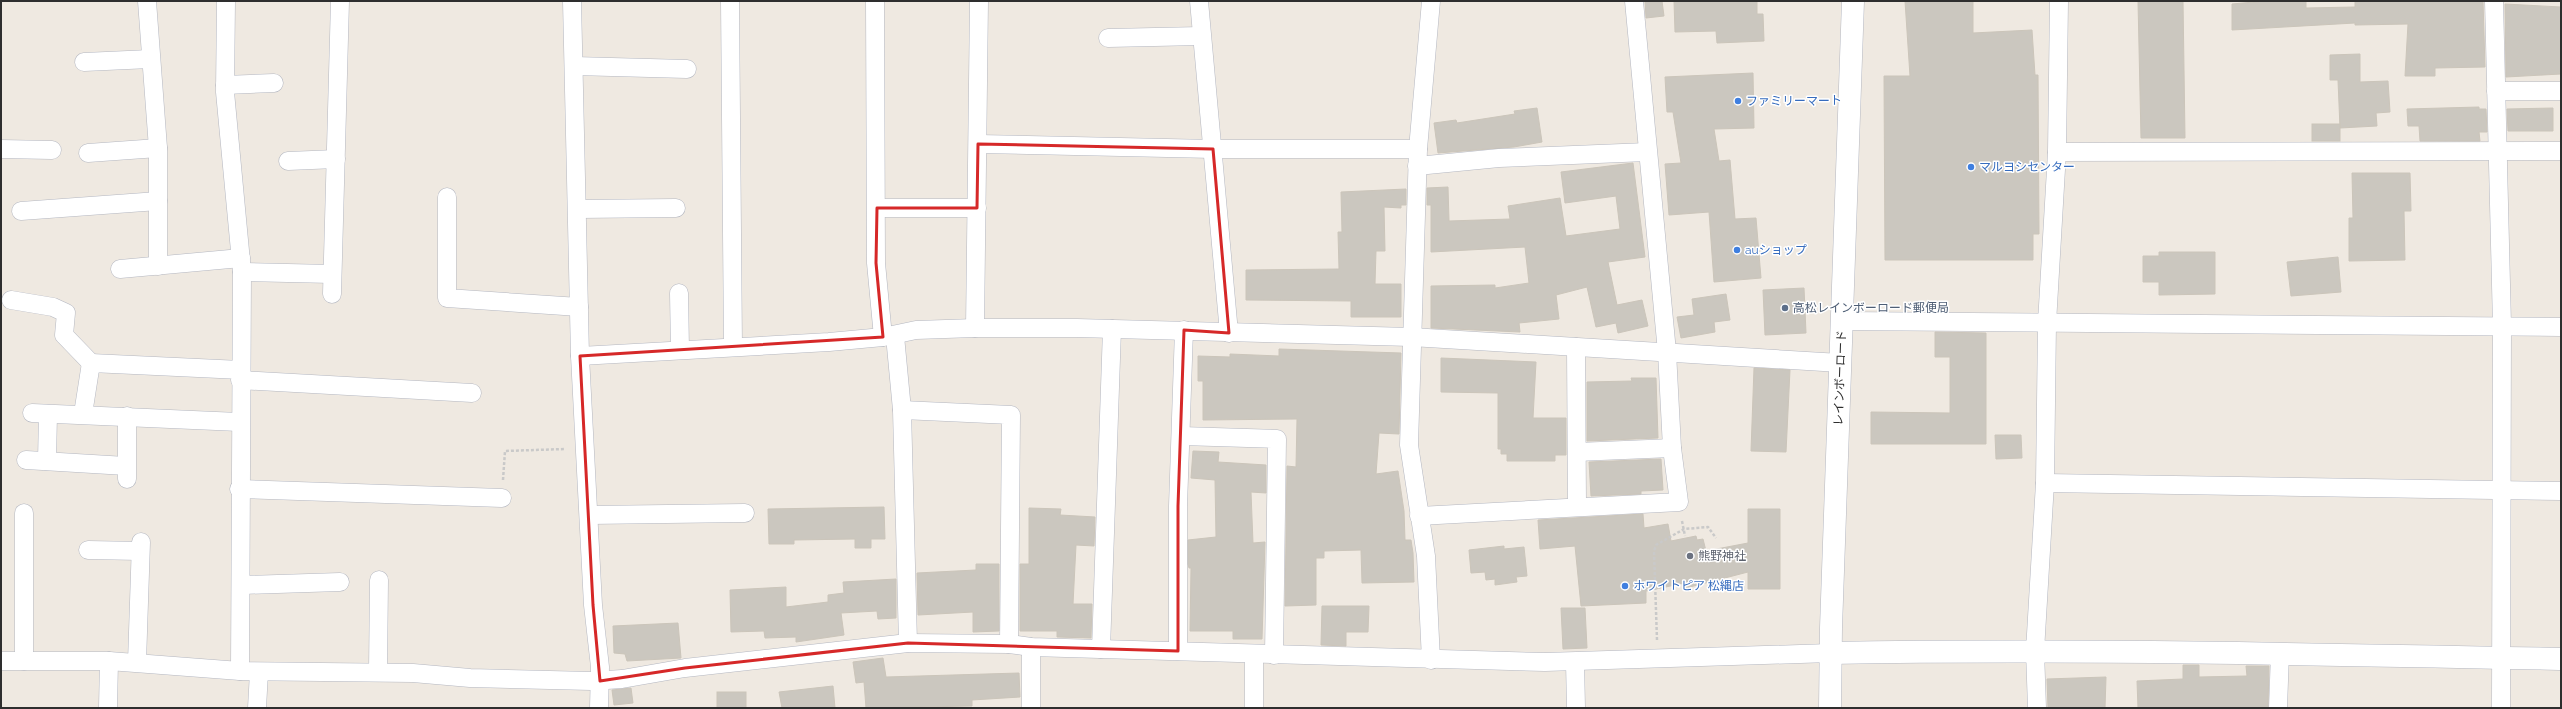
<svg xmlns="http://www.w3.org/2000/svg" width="2562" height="709" font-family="Raleway,'Noto Sans JP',sans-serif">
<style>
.building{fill:#cbc7bf;stroke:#cbc5ba}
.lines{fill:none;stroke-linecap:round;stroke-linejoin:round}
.street-casing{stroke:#b4b7c1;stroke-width:19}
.secondary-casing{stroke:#b4b7c1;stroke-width:23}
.path{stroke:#c9c9c9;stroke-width:2.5;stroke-dasharray:3 2;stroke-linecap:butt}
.street{stroke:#fff;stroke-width:18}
.secondary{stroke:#fff;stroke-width:22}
.marked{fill:none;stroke:#d62828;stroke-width:3;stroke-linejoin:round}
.shop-dot{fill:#3f7fe0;stroke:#fff;stroke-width:1.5}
.service-dot{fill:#5c6f8a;stroke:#fff;stroke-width:1.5}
.worship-dot{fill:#6b7280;stroke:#fff;stroke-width:1.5}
.labels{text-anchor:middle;stroke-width:3;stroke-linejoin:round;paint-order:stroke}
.shop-label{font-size:12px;fill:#366cbe;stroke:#fff;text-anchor:start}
.service-label{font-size:12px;fill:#4e5e75;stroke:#fff;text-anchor:start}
.street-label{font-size:12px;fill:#2e2e2e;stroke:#fff}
.worship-label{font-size:12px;fill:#5b616d;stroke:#fff;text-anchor:start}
</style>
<rect width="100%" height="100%" fill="#efe9e1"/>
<!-- building -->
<g class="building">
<path d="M1645,1H1662L1664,16L1646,18Z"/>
<path d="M1674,1H1757V14H1763L1764,41L1717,43L1716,31L1675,32Z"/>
<path d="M1905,1H1973V33L2032,30L2035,75H2038L2039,234H2033V260H1885L1884,76H1910Z"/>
<path d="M2138,1H2183L2185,138H2141Z"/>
<path d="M2265,1H2306V8L2355,7V1H2483L2485,67L2435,68V76H2405L2408,24L2355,25V23L2232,30V4Z"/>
<path d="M2505,4L2561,7V74L2506,77Z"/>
<path d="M2360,54V82L2388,81L2390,112L2376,113L2377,126L2340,128L2338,80H2330V55Z"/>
<path d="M1753,73L1754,128L1714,129L1719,161L1730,160L1735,219L1756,218L1761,278L1714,282L1709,212L1669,215L1665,164L1681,163L1673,112H1667L1665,77Z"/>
<path d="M2479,107V109H2486L2487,132H2479L2480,141H2420L2419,126H2408L2407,109Z"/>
<path d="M1537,108L1542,142L1514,147L1438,153L1434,123L1456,120L1457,123L1515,114L1514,111Z"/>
<path d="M2553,108V131H2508L2507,109Z"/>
<rect x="2312" y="124" width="28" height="17"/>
<path d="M1633,163L1645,257L1608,262L1617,305L1642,300L1648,326L1618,333L1616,323L1596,327L1587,287L1556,295L1559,319L1519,323L1520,332L1431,328V286L1495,285V288L1529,283L1525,247L1431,252V205H1427V188L1448,187L1449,221L1510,219L1508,206L1560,198L1566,236L1620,229L1616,196L1565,203L1561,172Z"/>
<path d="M2352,173H2410L2411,211H2404L2405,260L2349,261V218H2353Z"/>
<path d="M1406,189V205H1401V208L1384,207L1385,251H1376L1375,284H1401V317H1351V301L1246,300V270L1339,269L1338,232H1342L1341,192Z"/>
<path d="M2159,252H2215V294L2159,295V282H2143V256H2159Z"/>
<path d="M2338,257L2341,292L2291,296L2287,262Z"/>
<path d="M1804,288L1806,333L1765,335L1763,290Z"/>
<path d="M1726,294L1730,320L1714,322L1715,332L1681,338L1677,317L1694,315L1692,299Z"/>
<path d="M1935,332L1986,333V444H1871V412L1950,413V357H1935Z"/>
<path d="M1279,349L1401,353L1399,434L1379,433L1376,474L1398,471L1404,511L1405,540H1411L1413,553L1414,582L1362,583L1361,550L1324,551V558H1316V605L1285,606L1287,466L1296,467L1297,419L1203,420V381H1198V356L1230,357V354L1279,356Z"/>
<path d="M1441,358L1536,362L1533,418H1566V455H1555V461H1507V454H1501V449H1498V393L1441,392Z"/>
<path d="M1754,368L1790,370L1786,452L1751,451Z"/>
<path d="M1631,378H1656L1658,438L1587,441V382L1632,381Z"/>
<path d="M1995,435H2021L2022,458L1996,459Z"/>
<path d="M1193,451L1219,452L1218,462L1266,465V493L1251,492L1253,543L1265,542L1262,639H1233V631H1190L1191,568H1189L1188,564V540L1216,537L1215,480L1191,478Z"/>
<path d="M1661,459L1663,490L1641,491V494L1591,496L1589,462Z"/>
<path d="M884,507L885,539H871V548H855V539L794,540V544H769L768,509Z"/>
<path d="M1029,508L1061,509L1060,515L1095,517L1094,546L1076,545L1073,604H1092L1091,638L1057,637V631H1020V564H1029Z"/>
<path d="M1748,509H1780V589H1748V572L1686,588L1685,583L1646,591V603L1581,606L1575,546L1540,549L1538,520L1643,514L1644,528L1668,524L1671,541L1696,536L1697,540L1703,539L1706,551L1748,543Z"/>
<path d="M1504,546V549L1524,547L1527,576L1516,577L1517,582L1495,585V579L1486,580L1485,572L1471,573L1469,550Z"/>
<path d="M976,564H999V631L973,632V612L918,615L917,573L976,570Z"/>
<path d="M896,579V618L878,619L877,611L841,613L844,635L796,642V637L765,638L764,631L731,632L730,590L786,587V607L828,602V595L844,593L843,582Z"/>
<path d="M1322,606H1369L1368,632H1346V646L1321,645Z"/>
<path d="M1561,608H1585L1587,648L1563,649Z"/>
<path d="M678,623L681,658L627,661L625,654L614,653L613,626Z"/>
<path d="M883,658L886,677L1019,673L1020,697L972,700V706L866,708L864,682L856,683L853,662Z"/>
<path d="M2183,665H2199V677L2247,676L2246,666H2269L2268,708H2138L2137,681L2183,679Z"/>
<path d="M2106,677L2105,708H2048L2047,679Z"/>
<path d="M833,686L835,708H782L779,692Z"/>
<path d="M631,688L633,703L614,705L612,690Z"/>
<rect x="717" y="692" width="29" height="16"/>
</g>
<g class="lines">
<!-- street casing -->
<g class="street-casing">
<g id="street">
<path d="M147,1L158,148V266"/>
<path d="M226,1L225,92L242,272L240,671"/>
<path d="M572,1L580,356L593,605L600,667L599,708"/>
<path d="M730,1L733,347"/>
<path d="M875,1L876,263L883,337"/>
<path d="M1199,1L1229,333"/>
<path d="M1431,1L1418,149L1409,445L1426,556L1431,660"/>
<path d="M2494,1L2502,325L2501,708"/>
<path d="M1108,38L1201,36"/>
<path d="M84,62L150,59"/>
<path d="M574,66L687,69"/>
<path d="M225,85L274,83"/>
<path d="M2496,91H2561"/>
<path d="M978,144L1213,149H1418"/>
<path d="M1,149L52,150"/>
<path d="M2057,152L2561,151"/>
<path d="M88,153L158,148"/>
<path d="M288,161L336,159"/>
<path d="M1417,166L1499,158L1647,152"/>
<path d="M447,197V298L579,307"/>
<path d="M877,208H977"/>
<path d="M578,209L676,208"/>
<path d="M21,211L158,201"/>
<path d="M120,269L241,258"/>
<path d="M242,272L332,274"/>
<path d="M679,293L680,350"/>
<path d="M332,294L340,1"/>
<path d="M11,300L53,307L66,313L64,335L91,363"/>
<path d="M1842,321L2561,327"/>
<path d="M975,328L979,1"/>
<path d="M895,336L902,410L908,643"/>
<path d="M1576,347L1577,506"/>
<path d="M580,356L829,342L883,337L916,330L975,328H1077L1411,337L1840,363"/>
<path d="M240,380L472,393"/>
<path d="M902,410L1011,415L1009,644"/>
<path d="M32,413L239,422"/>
<path d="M83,414L91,363L241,370"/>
<path d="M127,416V479"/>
<path d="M1181,436L1277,439L1274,655"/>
<path d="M1577,452L1672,448"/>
<path d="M26,460L126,466"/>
<path d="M47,461L48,414"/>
<path d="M2045,483L2561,491"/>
<path d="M239,489L502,498"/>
<path d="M24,513V661"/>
<path d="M589,515L745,513"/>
<path d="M1419,516L1679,502L1672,448L1667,352L1634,1"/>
<path d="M88,550L140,551"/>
<path d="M242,585L340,582"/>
<path d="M1031,647V708"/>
<path d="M1101,649L1112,329"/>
<path d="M1178,651V506L1184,330"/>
<path d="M1,661H109L240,671L413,673L470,678L591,681L622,679L685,668L908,643L1009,644L1031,647L1545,662L1830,653"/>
<path d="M137,662L141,542"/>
<path d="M1575,662L1576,708"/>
<path d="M378,672L379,580"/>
<path d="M108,708L109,661"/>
<path d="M257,708L259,672"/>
<path d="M1254,708V655"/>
<path d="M2037,708L2035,651L2045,483L2047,323L2057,152L2059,1"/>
<path d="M2278,708L2280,653"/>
</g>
</g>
<!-- secondary casing -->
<g class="secondary-casing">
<g id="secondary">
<path d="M1830,653C2074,649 2317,654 2561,659"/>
<path d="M1830,708L1831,628L1853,1"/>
</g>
</g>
<!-- path -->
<g class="path">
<path d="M503,480L505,451L565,449"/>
<path d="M1682,521L1685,536"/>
<path d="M1657,640L1654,551L1656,545L1684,529L1708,527L1716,538"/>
</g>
<!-- street -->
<use href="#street" class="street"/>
<!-- secondary -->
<use href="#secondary" class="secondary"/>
</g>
<!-- marked area -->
<path class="marked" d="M978,144L1213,149L1229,333L1184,330L1178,506V651L908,643L685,668L600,681L593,605L580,356L883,337L876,263L877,208H977Z"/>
<!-- markers -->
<g class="shop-dot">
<circle cx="1738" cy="101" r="4"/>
<circle cx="1971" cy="167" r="4"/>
<circle cx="1737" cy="250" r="4"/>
<circle cx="1625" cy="586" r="4"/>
</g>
<circle class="service-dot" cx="1785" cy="308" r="4"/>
<circle class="worship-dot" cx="1690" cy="556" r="4"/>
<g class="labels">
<!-- shop labels -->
<g class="shop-label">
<text x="1746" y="105">ファミリーマート</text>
<text x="1979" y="171">マルヨシセンター</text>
<text x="1745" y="254">auショップ</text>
<text x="1633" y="590">ホワイトピア 松縄店</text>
</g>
<!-- service labels -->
<g class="service-label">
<text x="1793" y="312">高松レインボーロード郵便局</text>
</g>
<!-- street labels -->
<g class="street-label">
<text transform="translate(1840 378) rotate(-88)" y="4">レインボーロード</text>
</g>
<!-- worship labels -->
<g class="worship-label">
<text x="1698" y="560">熊野神社</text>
</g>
</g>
<!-- border -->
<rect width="2562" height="709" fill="none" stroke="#2e2e2e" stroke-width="4"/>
</svg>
